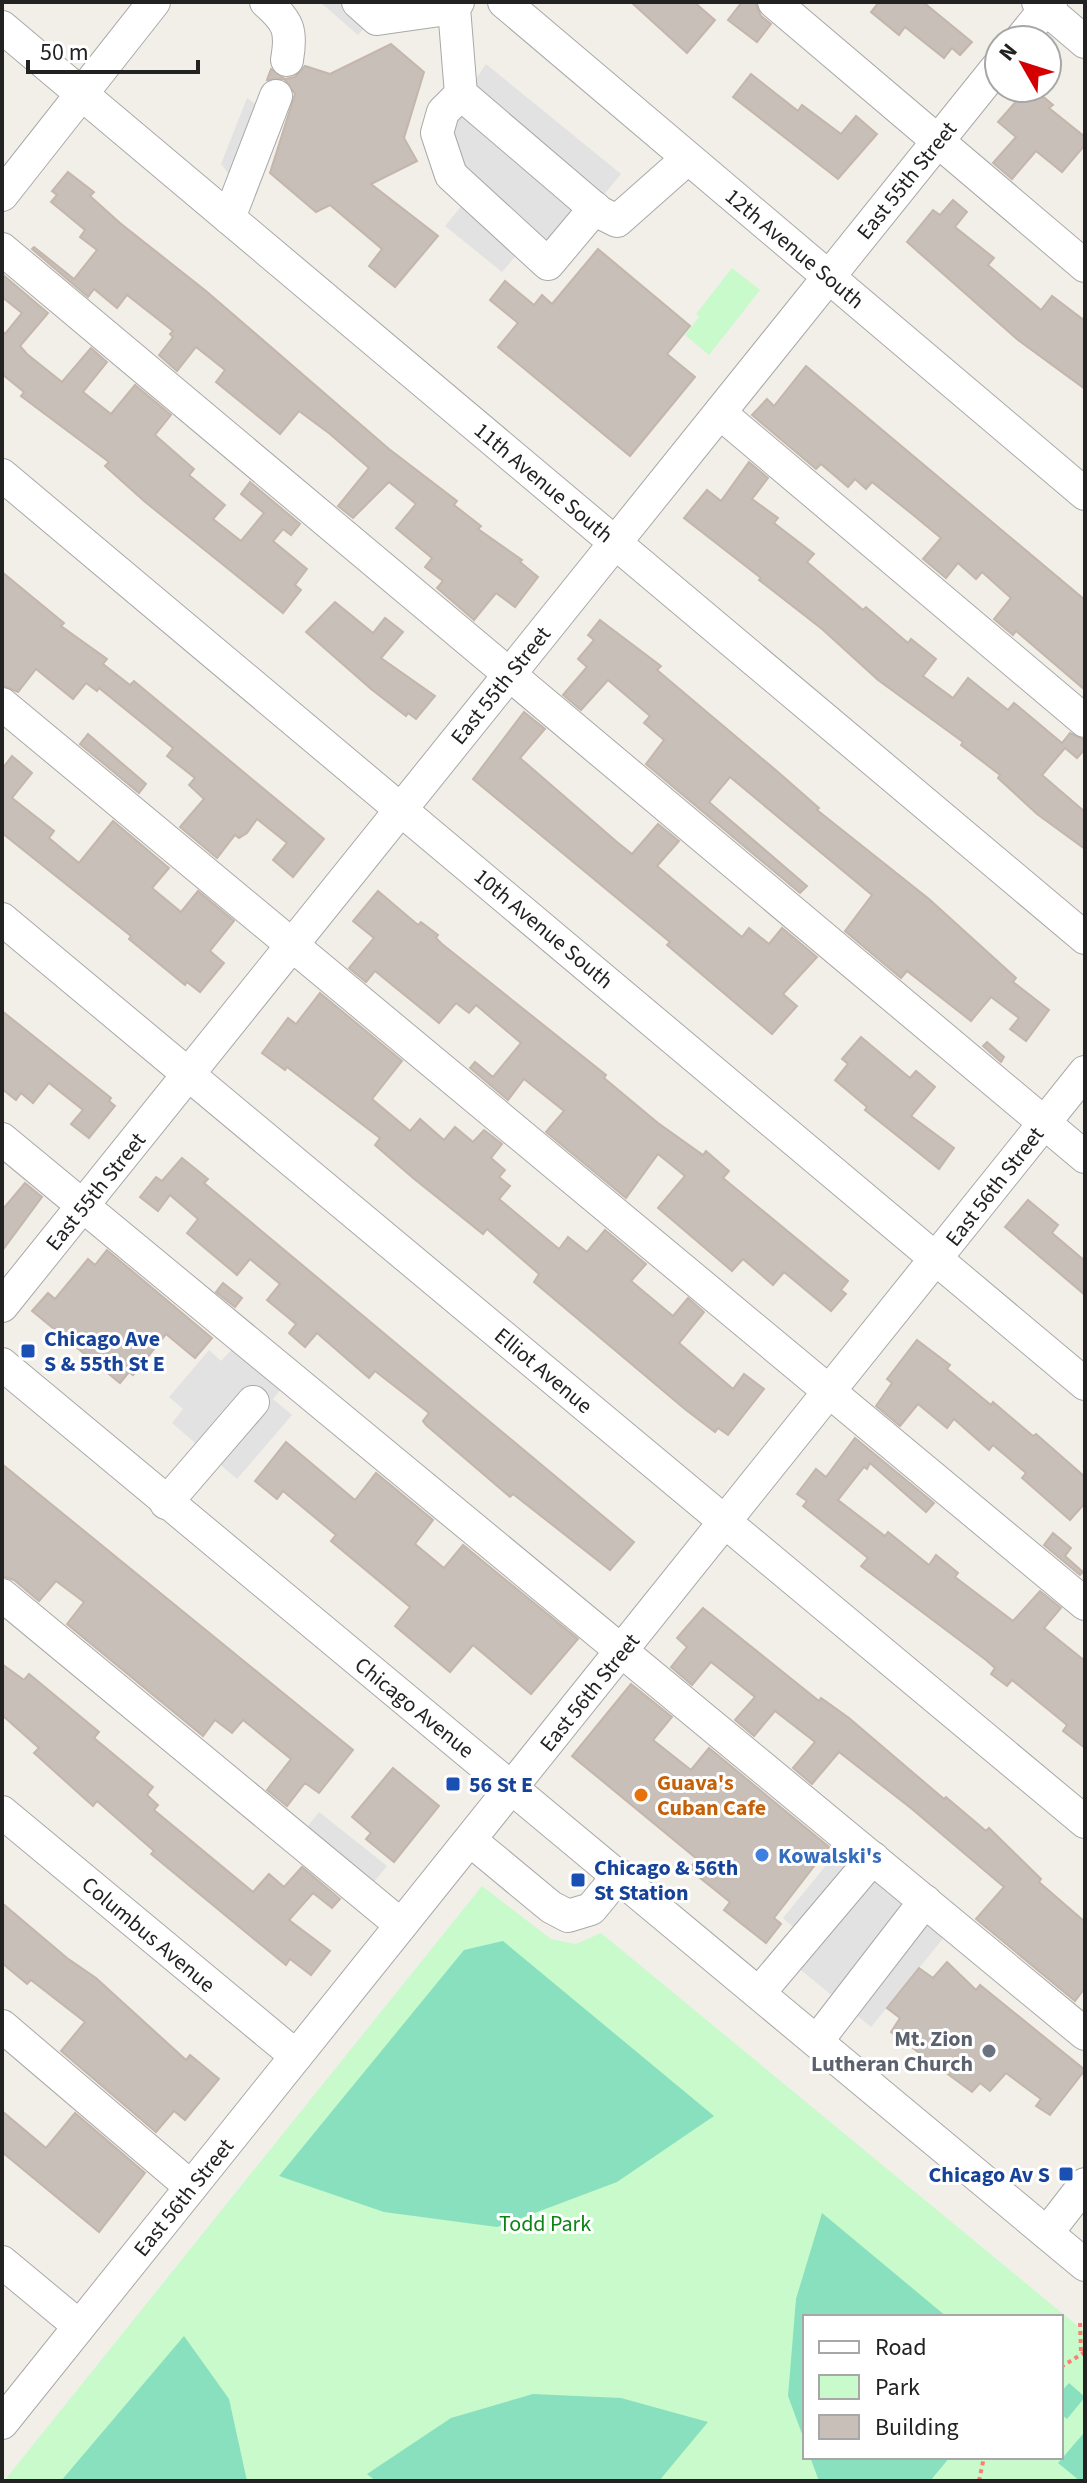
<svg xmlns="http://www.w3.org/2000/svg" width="1087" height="2483" font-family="'Source Sans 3',sans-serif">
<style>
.park{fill:#c8facc;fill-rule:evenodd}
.pitch{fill:#88e0be}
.parking{fill:#e2e2e2}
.building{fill:#c7bfb8;stroke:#c4b6ab;stroke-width:2}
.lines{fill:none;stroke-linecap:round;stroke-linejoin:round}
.minor-casing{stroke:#a9a9a9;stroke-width:34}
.path{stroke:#fa8072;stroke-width:4;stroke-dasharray:4 4;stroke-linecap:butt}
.minor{stroke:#fff;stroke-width:32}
.transit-dot{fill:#1a4fb4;stroke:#fff;stroke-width:3}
.food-dot{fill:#e8710a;stroke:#fff;stroke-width:3}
.shop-dot{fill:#3f7fe0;stroke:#fff;stroke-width:3}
.worship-dot{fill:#6b7280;stroke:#fff;stroke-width:3}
.labels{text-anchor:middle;stroke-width:6;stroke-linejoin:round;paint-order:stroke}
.street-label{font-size:22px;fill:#222;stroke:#fff}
.transit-label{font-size:22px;font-weight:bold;fill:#164399;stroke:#fff;text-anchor:start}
.food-label{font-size:22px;font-weight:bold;fill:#c56008;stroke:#fff;text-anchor:start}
.shop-label{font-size:22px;font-weight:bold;fill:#366cbe;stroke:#fff;text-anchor:start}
.worship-label{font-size:22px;font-weight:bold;fill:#5b616d;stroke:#fff;text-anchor:end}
.park-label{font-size:22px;fill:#0c8416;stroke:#fff}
</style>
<rect width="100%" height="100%" fill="#f2efe9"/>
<!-- park -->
<g class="park">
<path d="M732,268L760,290L709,355L685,335L699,317L696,314Z"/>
<path d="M482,1886L551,1939L576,1944L601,1933L1085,2332V2481H4ZM805,2317H1061V2457H805Z"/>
</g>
<!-- pitch -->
<g class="pitch">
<path d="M503,1941L714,2116L617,2182L497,2227L384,2212L279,2176L464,1950Z"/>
<path d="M822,2213L947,2317H805V2442L788,2396L796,2299Z"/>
<path d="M184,2336L229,2399L247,2481H61Z"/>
<path d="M1069,2383L1085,2397L1067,2419L1061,2414V2392Z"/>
<path d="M533,2394L621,2398L708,2422L659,2481H376L367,2474L451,2418Z"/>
<path d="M1083,2434L1085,2481H1080L1058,2463Z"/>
<path d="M810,2457H950L930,2481H819Z"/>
</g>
<!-- parking -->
<g class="parking">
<path d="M320,2H386L358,35Z"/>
<path d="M486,64L621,174L552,257L530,239L502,272L445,226L477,187L461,173L448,134L459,104Z"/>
<path d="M247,98L265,111L235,182L221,164Z"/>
<path d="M235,1346L283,1387L273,1399L292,1415L237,1479L172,1423L183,1409L169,1397L209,1350L221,1361Z"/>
<path d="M319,1812L387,1866L369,1888L301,1835Z"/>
<path d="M842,1846L945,1936L871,2027L781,1954L799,1932L783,1918Z"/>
</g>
<!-- building -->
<g class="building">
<path d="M631,2H694L715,20L687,53Z"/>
<path d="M742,2H755L761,16L771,24L757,42L728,20Z"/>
<path d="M879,2H923L972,42L960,55L952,48L944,58L905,27L899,35L871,12Z"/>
<path d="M391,44L424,72L404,138L417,161L371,184L438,236L395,287L369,266L382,249L330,205L316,212L270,173L295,94L284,79L267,80L271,69L285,79L295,77L305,66L330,74Z"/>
<path d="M751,74L798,111L802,105L841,134L856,116L877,134L838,179L733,97Z"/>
<path d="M1028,88H1033L1053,105L1049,108L1085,137V145L1062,172L1036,151L1012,179L993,163L1016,137L998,122Z"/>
<path d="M68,172L94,192L90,196L120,223L206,291L389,449L457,501L454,505L481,526L478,529L522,560L520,562L538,577L515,607L496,593L474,620L437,588L443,581L425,567L432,558L396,528L416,504L389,482L353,518L338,506L369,468L330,434L299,411L280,434L216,382L225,370L196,347L177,371L159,355L173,337L170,334L173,331L127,295L117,308L94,289L88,297L32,249L34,247L74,279L97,250L80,237L85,230L51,202L57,195L52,191Z"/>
<path d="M953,200L967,212L955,227L994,258L988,265L1041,310L1052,296L1085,321V389L1018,340L907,242L933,210L940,215Z"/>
<path d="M598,249L690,326L667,354L695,377L630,456L498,347L518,323L490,300L505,281L534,305L542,295L552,304Z"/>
<path d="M2,274L48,313L20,346L27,354L62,382L91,348L107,362L83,392L111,414L135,385L171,415L155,435L194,469L189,475L225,505L213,519L241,541L264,513L241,494L250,482L300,524L291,535L283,529L273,541L307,569L295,585L301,590L283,613L144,501L105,466L109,462L21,396L24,392L2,374V331L5,334L22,313L2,297Z"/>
<path d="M806,366L1085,600V690L1016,631L1013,635L994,619L1011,598L982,572L976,579L958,563L946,578L923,559L941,538L912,514L872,482L866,489L855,479L848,487L821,464L816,469L752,415L767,399L774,406Z"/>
<path d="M749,462L768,478L752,499L778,518L774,523L814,554L807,562L863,610L866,607L908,643L911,639L936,659L923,676L953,698L968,678L1008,710L1014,703L1062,743L1070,733L1085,740V749L1077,758L1065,748L1042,775L1085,812V849L1037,814L998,778L1000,775L961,745L963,742L878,680L822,629L759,580L761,578L684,518L707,490L721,501Z"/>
<path d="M2,572L64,623L61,626L107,659L103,664L130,685L134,681L324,839L293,877L273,860L287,843L257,819L247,833L239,838L235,835L217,858L180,827L204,799L189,785L195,778L167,756L173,748L99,688L97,691L86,683L73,699L36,669L18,692L2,685Z"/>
<path d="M335,602L373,633L385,618L403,632L381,658L435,696L416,719L408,713L406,716L371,689L306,632Z"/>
<path d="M600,620L661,666L657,670L778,772L819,808L817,810L929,899L1016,978L1013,982L1049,1010L1026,1041L1010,1029L1019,1018L991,997L971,1021L907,971L901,978L845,931L872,895L730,777L709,802L807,886L800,893L646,764L664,740L644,723L650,716L608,680L581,710L563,695L587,667L578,659L594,640L588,635Z"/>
<path d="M524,712L545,729L520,758L617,842L632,854L658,824L679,841L657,866L713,913L742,937L749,928L769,944L782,928L817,957L783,994L797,1006L772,1034L667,945L670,942L473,779Z"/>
<path d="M88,734L146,784L139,793L80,744Z"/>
<path d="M12,756L32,773L12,798L54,831L49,838L79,863L113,821L169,868L152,888L181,912L198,891L234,921L210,951L224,963L200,992L187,982L185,985L129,939L131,936L2,833V769Z"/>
<path d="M378,891L418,925L421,922L438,935L436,938L442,944L606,1075L604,1078L658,1123L703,1155L706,1151L729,1171L723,1178L848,1281L841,1290L846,1294L831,1311L784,1272L773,1285L743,1259L732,1271L658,1208L685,1176L658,1154L626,1198L546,1132L564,1111L524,1079L508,1100L470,1068L475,1062L493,1077L521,1043L476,1005L469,1013L456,1003L439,1023L375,971L366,982L349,968L374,938L353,921Z"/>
<path d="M320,993L402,1061L372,1099L410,1131L420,1119L444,1140L455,1127L473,1142L484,1130L502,1144L491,1158L505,1170L499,1177L510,1186L499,1199L559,1249L568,1237L587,1252L605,1230L646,1264L631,1281L673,1316L688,1298L704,1312L679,1343L733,1389L744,1374L764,1389L728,1435L718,1428L715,1432L686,1410L534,1282L539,1274L487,1229L483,1234L413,1178L375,1145L380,1138L287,1067L285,1070L262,1053L288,1018L296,1024Z"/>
<path d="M2,1011L111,1098L109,1101L115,1106L89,1138L71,1124L83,1110L49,1083L33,1103L21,1093L16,1100L2,1089Z"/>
<path d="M861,1037L910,1078L916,1071L935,1087L911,1116L954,1148L939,1169L865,1110L867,1107L835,1080L848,1064L842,1059Z"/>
<path d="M987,1042L1004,1057L1001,1062L983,1046Z"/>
<path d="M182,1158L208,1179L204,1183L634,1542L610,1570L513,1494L510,1497L426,1425L423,1421L429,1413L375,1371L369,1378L317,1333L305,1347L289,1333L296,1324L267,1300L280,1284L250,1259L237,1275L187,1233L198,1219L170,1195L158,1211L140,1197L156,1177L162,1181Z"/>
<path d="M25,1183L42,1197L2,1251V1210Z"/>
<path d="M1028,1200L1058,1225L1052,1233L1085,1261V1295L1005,1227Z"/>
<path d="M107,1250L212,1338L195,1358L166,1334L133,1375L129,1372L120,1383L32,1311L48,1293L55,1299L88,1259L95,1265Z"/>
<path d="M223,1283L242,1298L235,1307L216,1292Z"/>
<path d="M917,1340L950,1365L947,1369L991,1405L993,1402L1033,1436L1036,1434L1085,1477V1503L1070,1520L1022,1478L1026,1473L993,1445L989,1450L954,1419L947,1428L918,1404L900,1426L876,1406L892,1383L887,1379Z"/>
<path d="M855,1438L934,1503L926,1512L870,1463L867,1469L864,1467L838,1500L885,1536L888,1532L929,1565L936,1555L958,1573L955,1577L1013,1621L1040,1591L1061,1608L1044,1628L1085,1661V1748L1063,1731L1067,1725L1012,1680L1007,1686L991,1674L995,1668L986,1660L861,1566L868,1558L803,1506L807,1501L797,1494L816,1469L826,1477Z"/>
<path d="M286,1442L355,1500L376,1473L433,1520L415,1544L444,1568L463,1545L578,1639L531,1694L473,1645L450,1672L395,1626L410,1607L331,1541L336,1535L283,1491L277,1499L255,1481Z"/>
<path d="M2,1464L353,1750L319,1793L305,1783L287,1806L267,1790L291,1759L243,1720L232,1733L215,1720L203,1736L67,1624L84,1602L56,1581L39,1601L14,1580L2,1576Z"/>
<path d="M1053,1533L1071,1548L1065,1556L1083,1572L1080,1575L1044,1545Z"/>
<path d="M703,1608L819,1701L821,1698L849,1718L944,1799L946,1797L986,1831L989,1828L1041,1879L1039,1882L1085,1922V1988L1075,2001L976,1919L1004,1887L912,1809L839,1752L812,1784L793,1768L815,1742L775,1711L754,1736L735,1720L755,1697L711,1662L692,1685L671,1667L687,1647L677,1638Z"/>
<path d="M2,1664L24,1680L29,1674L99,1732L94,1738L153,1787L147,1795L158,1805L154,1810L253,1892L269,1874L284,1887L302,1867L340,1899L332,1908L313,1893L289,1920L330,1951L311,1975L290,1959L286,1965L254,1939L151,1854L154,1851L97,1801L93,1806L34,1753L39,1748L2,1715Z"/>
<path d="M631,1684L672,1717L653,1740L691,1770L709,1748L829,1847L774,1918L781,1924L766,1943L724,1910L730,1902L689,1869L697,1859L572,1756Z"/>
<path d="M393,1768L439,1806L394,1862L366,1839L371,1833L352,1817Z"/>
<path d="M2,1903L67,1958L96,1978L186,2060L190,2055L219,2079L185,2120L174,2111L156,2132L61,2051L85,2022L31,1980L27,1984L2,1963Z"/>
<path d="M947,1962L976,1990L980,1985L1085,2070L1050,2115L1036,2106L1041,2099L1006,2073L990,2091L980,2083L972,2092L891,2032L900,2018L887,2008L919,1968L933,1978Z"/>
<path d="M2,2111L46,2148L75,2113L145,2173L99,2232L2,2152Z"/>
</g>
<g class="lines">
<!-- minor casing -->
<g class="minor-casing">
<g id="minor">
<path d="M266,2C289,22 292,31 287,60"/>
<path d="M358,2L377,19L454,8"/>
<path d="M458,2L454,8L461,94L599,212L617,221L687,159"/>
<path d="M504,2L1085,494"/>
<path d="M774,2L1085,266"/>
<path d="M1038,2L1085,42"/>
<path d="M2,27L1085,938"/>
<path d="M1020,40L1051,2"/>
<path d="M461,94L443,112L437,133L451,175L548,264L595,208"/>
<path d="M2,195L154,2"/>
<path d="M229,218L276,96"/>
<path d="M2,249L1085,1157"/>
<path d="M720,413L1085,721"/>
<path d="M2,475L1085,1384"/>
<path d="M2,704L1085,1604"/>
<path d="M2,919L1085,1822"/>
<path d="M2,1139L1085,2034"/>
<path d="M2,1306L999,65"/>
<path d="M2,1364L1085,2265"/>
<path d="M166,1503L253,1402"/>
<path d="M2,1595L401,1925"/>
<path d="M2,1812L296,2056"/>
<path d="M470,1840L551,1907L568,1916L591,1909L619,1875"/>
<path d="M759,1993L873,1858"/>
<path d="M2,2026L191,2187"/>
<path d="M817,2041L925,1901"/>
<path d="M1047,2233L1085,2184"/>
<path d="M2,2262L79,2326"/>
<path d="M2,2423L1085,1072"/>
</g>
</g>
<!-- path -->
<g class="path">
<path d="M1080,2323L1081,2352"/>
<path d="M1061,2367L1085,2352"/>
<path d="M979,2481L984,2457"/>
</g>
<!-- minor -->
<use href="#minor" class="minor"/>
</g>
<!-- markers -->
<g class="transit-dot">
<rect x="20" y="1343" width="16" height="16" rx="4"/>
<rect x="445" y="1776" width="16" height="16" rx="4"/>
<rect x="570" y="1872" width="16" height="16" rx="4"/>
<rect x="1058" y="2166" width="16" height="16" rx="4"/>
</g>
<circle class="food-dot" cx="641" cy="1795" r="8"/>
<circle class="shop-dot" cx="762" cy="1855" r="8"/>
<circle class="worship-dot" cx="989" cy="2051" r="8"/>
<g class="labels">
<!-- street labels -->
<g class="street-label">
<text transform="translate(906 180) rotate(-51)" y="8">East 55th Street</text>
<text transform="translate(795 248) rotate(40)" y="8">12th Avenue South</text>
<text transform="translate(544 482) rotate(40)" y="8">11th Avenue South</text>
<text transform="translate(500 685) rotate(-51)" y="8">East 55th Street</text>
<text transform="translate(544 928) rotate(40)" y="8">10th Avenue South</text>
<text transform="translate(994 1186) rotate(-52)" y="8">East 56th Street</text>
<text transform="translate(95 1191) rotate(-51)" y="8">East 55th Street</text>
<text transform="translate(544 1370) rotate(40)" y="8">Elliot Avenue</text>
<text transform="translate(589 1692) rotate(-51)" y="8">East 56th Street</text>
<text transform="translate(415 1707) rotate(39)" y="8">Chicago Avenue</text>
<text transform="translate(149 1934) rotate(40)" y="8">Columbus Avenue</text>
<text transform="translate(183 2197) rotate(-51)" y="8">East 56th Street</text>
</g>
<!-- transit labels -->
<g class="transit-label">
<text x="44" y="1346">Chicago Ave<tspan x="44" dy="25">S &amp; 55th St E</tspan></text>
<text x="469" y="1792">56 St E</text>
<text x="594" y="1875">Chicago &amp; 56th<tspan x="594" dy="25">St Station</tspan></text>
<text x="1050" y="2182" text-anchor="end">Chicago Av S</text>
</g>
<!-- food labels -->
<g class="food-label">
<text x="657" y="1790">Guava's<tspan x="657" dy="25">Cuban Cafe</tspan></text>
</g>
<!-- shop labels -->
<g class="shop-label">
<text x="778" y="1863">Kowalski's</text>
</g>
<!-- worship labels -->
<g class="worship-label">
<text x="973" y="2046">Mt. Zion<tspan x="973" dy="25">Lutheran Church</tspan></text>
</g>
<!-- park labels -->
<g class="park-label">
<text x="545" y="2231">Todd Park</text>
</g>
</g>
<!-- border -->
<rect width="1087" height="2483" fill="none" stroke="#222222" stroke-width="8"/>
<!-- legend -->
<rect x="803" y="2315" width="260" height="144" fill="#ffffff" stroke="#a7a7a7" stroke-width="2"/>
<rect x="819" y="2341" width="40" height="12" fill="#ffffff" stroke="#a7a7a7" stroke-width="2"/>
<text x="875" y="2355" font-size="24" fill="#222222">Road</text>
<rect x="819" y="2375" width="40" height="24" fill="#c8facc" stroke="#a7a7a7" stroke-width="2"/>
<text x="875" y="2395" font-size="24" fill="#222222">Park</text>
<rect x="819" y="2415" width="40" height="24" fill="#c7bfb8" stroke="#a7a7a7" stroke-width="2"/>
<text x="875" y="2435" font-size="24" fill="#222222">Building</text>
<!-- north arrow -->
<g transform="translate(1023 64) rotate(309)"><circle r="38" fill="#ffffff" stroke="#a7a7a7" stroke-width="2"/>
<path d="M0-6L14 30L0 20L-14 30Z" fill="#d40000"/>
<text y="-12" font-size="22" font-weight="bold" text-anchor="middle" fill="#222222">N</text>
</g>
<!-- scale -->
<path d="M28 60v12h170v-12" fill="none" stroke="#222222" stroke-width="4"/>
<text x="40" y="60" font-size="24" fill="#222222" stroke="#ffffff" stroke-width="6" paint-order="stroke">50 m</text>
</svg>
